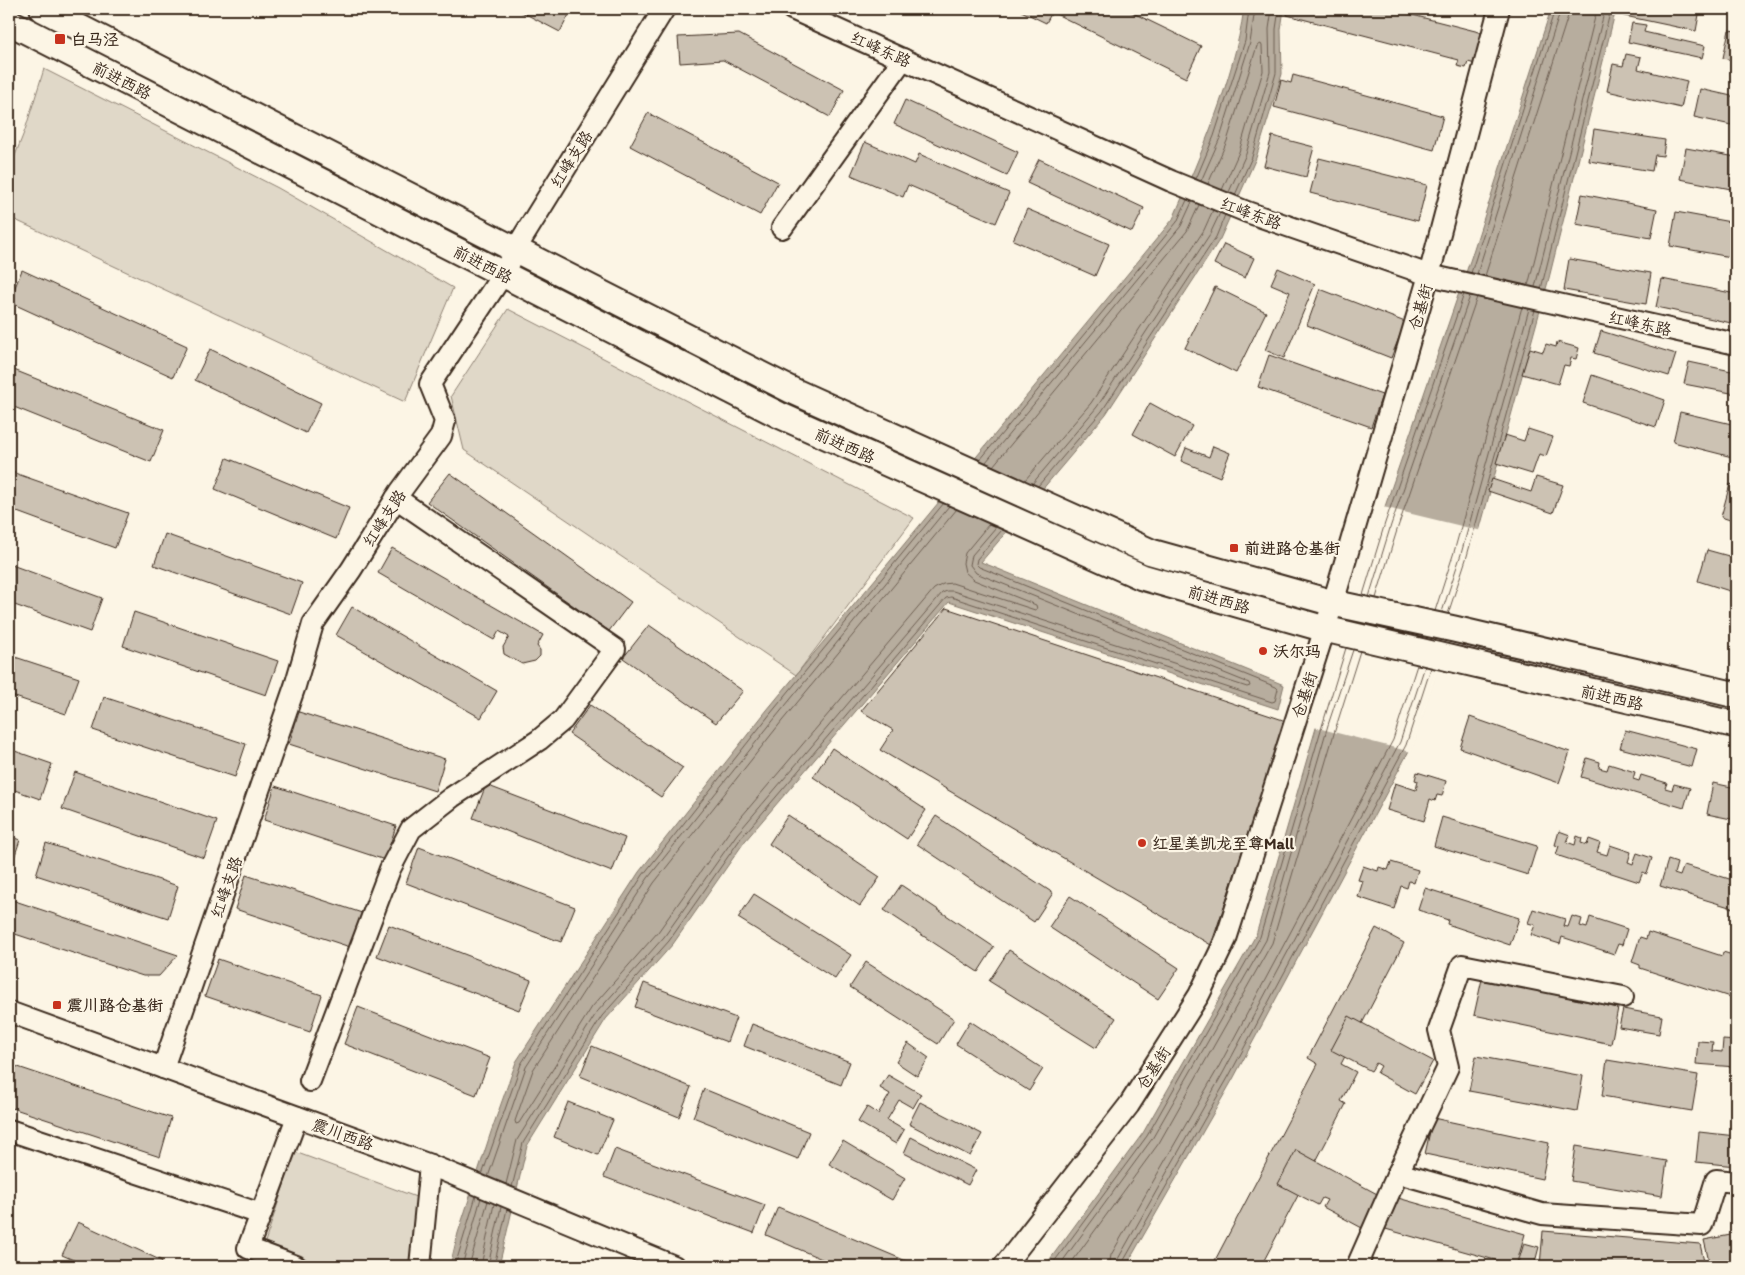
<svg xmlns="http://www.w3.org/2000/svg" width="1745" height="1275" font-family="Itim,'LXGW WenKai TC',sans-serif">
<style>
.green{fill:#e0d8c8;stroke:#8e8173}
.water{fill:#b7ad9e;stroke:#85796b}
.pier{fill:#fcf5e5}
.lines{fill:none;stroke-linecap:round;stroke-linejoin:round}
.shore{stroke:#6d5e51;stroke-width:1}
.building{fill:#ccc2b3;stroke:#3b2a1e}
.minor-casing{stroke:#3b2a1e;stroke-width:24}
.major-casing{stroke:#3b2a1e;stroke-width:29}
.minor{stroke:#fcf5e5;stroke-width:20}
.major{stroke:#fcf5e5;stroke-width:25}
.poi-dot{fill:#c8321e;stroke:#fcf5e5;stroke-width:2}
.labels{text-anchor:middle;stroke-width:4.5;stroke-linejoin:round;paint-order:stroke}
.poi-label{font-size:16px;font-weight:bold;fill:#3b2a1e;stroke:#fcf5e5;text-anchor:start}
.street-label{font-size:16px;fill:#3b2a1e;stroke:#fcf5e5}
</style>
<rect width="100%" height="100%" fill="#fcf5e5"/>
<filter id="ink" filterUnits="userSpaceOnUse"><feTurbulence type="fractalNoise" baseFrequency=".02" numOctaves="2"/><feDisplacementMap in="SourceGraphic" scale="10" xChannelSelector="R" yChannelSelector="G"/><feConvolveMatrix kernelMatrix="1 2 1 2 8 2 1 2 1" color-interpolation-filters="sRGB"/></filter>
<g filter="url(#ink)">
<!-- green -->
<g class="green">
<path d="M44,69L278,188L453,288L405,402L9,217V171L25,130Z"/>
<path d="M508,309L914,518L796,675L464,450L451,396Z"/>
<path d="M295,1152L416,1197L411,1266H323L265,1242Z"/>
</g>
<!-- water -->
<g class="water">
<path d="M1244,9H1284L1281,29L1282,74L1256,158L1220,239L1106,414L981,562L1284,685L1278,709L949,602L745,841L673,944L606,1019L527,1146L499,1266H450L458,1233L491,1132L516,1062L639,872L767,710L1173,219C1202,151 1233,82 1244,9Z"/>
<path d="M1551,9H1616L1549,278L1472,557L1411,747L1233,1079L1126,1266H1045L1143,1133L1256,935L1318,721L1380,521L1471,258Z"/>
</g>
<!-- pier -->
<path class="pier" d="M1383,507L1482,531L1411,752L1314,727Z"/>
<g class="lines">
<!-- shore -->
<g class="shore">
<path d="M1196,179L1214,136L1245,41L1249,9"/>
<path d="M1201,181L1220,138L1250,43L1255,9"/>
<path d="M1208,184L1227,141L1257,46L1261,44L1262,46L1263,71L1254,101L1239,152L1222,190"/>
<path d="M1229,192L1246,154L1270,72L1269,29L1272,9"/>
<path d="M1235,195L1252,157L1276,73V29L1279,9"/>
<path d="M1471,273L1555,9"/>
<path d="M1477,274L1561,9"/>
<path d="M1485,276L1568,16L1569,9"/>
<path d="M1528,286L1597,9"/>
<path d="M1535,287L1605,9"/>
<path d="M1541,289L1611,9"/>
<path d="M980,460L1177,222L1187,200"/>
<path d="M986,462L1181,226L1192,202"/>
<path d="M993,466L1187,231L1199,205"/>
<path d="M1025,480L1091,403L1204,230L1213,210"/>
<path d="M1032,484L1097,407L1210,234L1220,213"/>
<path d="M1038,486L1102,411L1216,237L1225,215"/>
<path d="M957,509L782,721L654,883L533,1070L515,1121L516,1124L519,1123L592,1007L658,932L731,829L934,589L943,584L952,583L1035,610L1037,609L1036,605L974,580L965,572L963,563L965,553L989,524"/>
<path d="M1363,595L1385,523L1464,294"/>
<path d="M1369,597L1391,525L1470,296"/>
<path d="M1376,598L1398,527L1477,297"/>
<path d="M1435,611L1454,552L1522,307"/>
<path d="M1442,612L1461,554L1529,309"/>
<path d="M1448,614L1467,556L1535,310"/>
<path d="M482,1175L521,1064L643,875L771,713L944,503"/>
<path d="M488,1177L526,1067L648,878L776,717L949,506"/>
<path d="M506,1184L517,1140L597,1012L664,937L737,834L942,593L947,591H953L1247,687L1250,686L1249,683L976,573L970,565L972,555L996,527"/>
<path d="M512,1187L523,1143L602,1016L669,941L741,838L946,598L951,597L1272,702L1275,701L1278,689L1276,687L979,567L976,564L977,559L1002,530"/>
<path d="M455,1266L476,1196"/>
<path d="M462,1266L481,1198"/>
<path d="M469,1266L488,1201"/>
<path d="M481,1266L494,1204"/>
<path d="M488,1266L501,1207"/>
<path d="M494,1266L507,1209"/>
<path d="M1051,1266L1147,1136L1260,937L1323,723L1346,648"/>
<path d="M1059,1266L1152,1139L1266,940L1328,725L1353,650"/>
<path d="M1069,1266L1159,1143L1272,943L1336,727L1360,651"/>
<path d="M1109,1266L1111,1255L1217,1070L1393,740L1417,665"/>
<path d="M1116,1266L1118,1259L1223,1073L1400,742L1425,666"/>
<path d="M1122,1266L1123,1262L1229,1076L1406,745L1431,668"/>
</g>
</g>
<!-- building -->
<g class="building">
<path d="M516,9H572L560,32Z"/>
<path d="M1017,9H1125L1201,46L1186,78L1052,12L1046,23Z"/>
<path d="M1288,9H1389L1487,34L1479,65L1468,62L1466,68L1457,66L1459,60L1287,15Z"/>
<path d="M1622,9H1700L1696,31L1620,15Z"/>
<path d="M1632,23L1646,25L1644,32L1705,46L1702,58L1628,42Z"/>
<path d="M1729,30L1736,31V61L1723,58Z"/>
<path d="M739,34L844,90L830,117L723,60L680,63L678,37Z"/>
<path d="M1626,54L1641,57L1638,69L1687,81L1681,108L1607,91L1613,64L1623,66Z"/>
<path d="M1293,75L1443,116L1434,150L1274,107L1281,80L1291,83Z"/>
<path d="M1700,89L1736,97V126L1694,117Z"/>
<path d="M905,100L1018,152L1007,176L894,124Z"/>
<path d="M648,113L778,182L760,215L630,146Z"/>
<path d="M1594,129L1665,140L1663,156L1655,155L1652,171L1589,161Z"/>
<path d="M1272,136L1314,147L1306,177L1264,166Z"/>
<path d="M865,142L915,164L919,154L1009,193L996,223L908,185L903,197L851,175Z"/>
<path d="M1686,148L1736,157V190L1680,179Z"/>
<path d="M1319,158L1427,185L1418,221L1310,193Z"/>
<path d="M1039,159L1144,208L1132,232L1027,183Z"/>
<path d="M1582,194L1657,209L1651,238L1576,224Z"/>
<path d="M1027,209L1109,244L1095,276L1013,240Z"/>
<path d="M1676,212L1736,223V258L1670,246Z"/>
<path d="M1224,244L1254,258L1245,278L1214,264Z"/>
<path d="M1569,259L1651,273L1646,304L1564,290Z"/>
<path d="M1278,268L1315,284L1284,358L1265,350L1290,292L1271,284Z"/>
<path d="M22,270L187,346L173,377L9,302Z"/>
<path d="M1662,279L1736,294V324L1656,307Z"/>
<path d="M1215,287L1266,312L1236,373L1185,348Z"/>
<path d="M1320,289L1405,322L1391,358L1307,325Z"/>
<path d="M1601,331L1676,354L1669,376L1594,353Z"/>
<path d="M1557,342L1579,348L1576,359L1571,358L1569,366L1564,365L1558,384L1522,374L1530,348L1543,352L1546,344L1556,347Z"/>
<path d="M210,349L321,403L306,433L195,380Z"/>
<path d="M1269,355L1382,395L1371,427L1258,387Z"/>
<path d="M1689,362L1736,372V394L1684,384Z"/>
<path d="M9,368L164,430L151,462L9,405Z"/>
<path d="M1592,375L1665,400L1656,427L1583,403Z"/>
<path d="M1150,403L1192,426L1175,457L1133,434Z"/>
<path d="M1680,412L1736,425V458L1673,442Z"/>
<path d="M1528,429L1553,437L1546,456L1539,454L1532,474L1496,463L1505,435L1524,441Z"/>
<path d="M1213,446L1230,453L1220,477L1181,461L1186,448L1209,457Z"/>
<path d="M227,458L349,508L336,539L215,489Z"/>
<path d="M9,471L128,513L115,548L9,509Z"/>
<path d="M450,473L631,602L609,631L427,502Z"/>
<path d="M1536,477L1563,485L1553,513L1488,491L1492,479L1531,492Z"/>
<path d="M1730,484L1736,486V522L1721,517Z"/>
<path d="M165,534L302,583L291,614L154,565Z"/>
<path d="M392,548L543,635L537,646L540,650V656L535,661L522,664L504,654L503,647L509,637L499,631L494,640L378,573Z"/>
<path d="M1707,550L1736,558V593L1698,581Z"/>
<path d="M9,564L102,598L90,632L9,603Z"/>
<path d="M352,607L497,691L481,718L336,635Z"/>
<path d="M946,608L1286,721L1211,945L880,750L893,730L861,711Z"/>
<path d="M134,612L278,661L266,695L123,646Z"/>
<path d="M649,625L743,691L716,723L623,658Z"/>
<path d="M9,655L79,678L66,714L9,695Z"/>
<path d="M104,697L246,744L235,777L93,730Z"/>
<path d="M590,705L683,768L661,797L569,734Z"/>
<path d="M299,712L445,759L435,791L289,744Z"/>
<path d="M1470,717L1570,752L1559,783L1460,748Z"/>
<path d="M1625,730L1697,749L1692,767L1620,748Z"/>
<path d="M832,748L926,810L907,839L813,777Z"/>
<path d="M9,749L52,764L40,799L9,788Z"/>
<path d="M1587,758L1600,762L1599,768L1607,770L1609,764L1635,772L1633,779L1639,781L1641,775L1667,783L1665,788L1672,790L1674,784L1690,788L1684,808L1581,777Z"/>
<path d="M75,772L217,821L204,858L62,809Z"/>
<path d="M1417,772L1446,781L1442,796L1437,795L1435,801L1430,799L1424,821L1387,810L1395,783L1416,790L1418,781L1415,780Z"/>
<path d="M1713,783L1736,788V820L1707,814Z"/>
<path d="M486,785L625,838L612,872L473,818Z"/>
<path d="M275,786L396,826L385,860L264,820Z"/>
<path d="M788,815L880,877L860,906L769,844Z"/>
<path d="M936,816L1053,893L1034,922L917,844Z"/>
<path d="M1442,817L1537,846L1528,875L1434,846Z"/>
<path d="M1559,831L1570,835L1567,842L1575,845L1577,836L1582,838L1581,843L1587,845L1589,839L1600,843L1597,852L1607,855L1610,845L1631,852L1628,862L1633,864L1637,853L1652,858L1647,874L1643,872L1639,882L1556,855L1559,846L1555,845Z"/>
<path d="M9,836L20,840L9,873Z"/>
<path d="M46,843L178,886L168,918L36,875Z"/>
<path d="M419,847L575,907L561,942L406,883Z"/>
<path d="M1668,860L1677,863L1674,874L1680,876L1684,865L1736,881V909L1660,886Z"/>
<path d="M1391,862L1418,870L1414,883L1409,881L1407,888L1401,886L1394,909L1358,897L1363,881L1358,880L1363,866L1378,871L1379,867L1388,870Z"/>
<path d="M246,875L362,913L350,947L235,909Z"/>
<path d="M901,885L994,947L978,972L884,910Z"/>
<path d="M1425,888L1519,918L1510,945L1447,924L1448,920L1418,910Z"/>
<path d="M754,894L851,955L835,979L738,918Z"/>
<path d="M1070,896L1179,968L1158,999L1049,927Z"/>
<path d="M9,899L178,955L159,976H143L9,932Z"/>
<path d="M1533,909L1565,919L1563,926L1568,927L1572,916L1582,919L1580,926L1587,928L1590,917L1627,929L1622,945L1618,944L1614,954L1562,937L1560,944L1531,935L1535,925L1528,923Z"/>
<path d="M389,925L531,980L519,1010L377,956Z"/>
<path d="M1376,928L1404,943L1341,1064L1356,1072L1341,1101L1346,1104L1261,1266H1212L1318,1064L1308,1058Z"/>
<path d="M1648,932L1722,956L1723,952L1736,956V999L1640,968V965L1632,962L1640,937L1646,939Z"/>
<path d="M1009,950L1116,1018L1096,1048L989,981Z"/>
<path d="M218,959L322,995L310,1032L205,996Z"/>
<path d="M866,962L954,1019L938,1044L850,987Z"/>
<path d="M1482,979L1618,1008L1611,1044L1474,1015Z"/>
<path d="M644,983L736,1018L727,1042L635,1007Z"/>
<path d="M358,1007L490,1058L476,1095L344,1044Z"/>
<path d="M1623,1009L1662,1016L1659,1034L1619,1027Z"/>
<path d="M1349,1016L1433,1061L1415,1094L1377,1073L1381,1066L1376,1063L1371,1071L1331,1050Z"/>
<path d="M970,1021L1043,1069L1029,1091L956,1044Z"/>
<path d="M752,1024L850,1062L841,1085L744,1046Z"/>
<path d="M1723,1040L1736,1041V1067L1696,1064L1698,1041L1713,1042L1712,1051L1722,1052Z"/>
<path d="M908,1043L929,1058L917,1076L896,1062Z"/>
<path d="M592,1046L691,1087L679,1117L580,1076Z"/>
<path d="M1476,1056L1583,1076L1577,1111L1469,1091Z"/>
<path d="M1607,1060L1698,1075L1692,1111L1602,1096Z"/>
<path d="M9,1064L171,1118L160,1157L9,1107Z"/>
<path d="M888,1075L921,1094L913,1108L899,1100L887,1120L904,1130L896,1144L858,1122L867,1107L878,1114L890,1094L880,1088Z"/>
<path d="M704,1089L809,1132L798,1159L693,1117Z"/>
<path d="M568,1102L613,1120L598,1155L554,1137Z"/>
<path d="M920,1102L982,1134L970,1156L909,1124Z"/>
<path d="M1433,1118L1549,1143L1542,1179L1425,1154Z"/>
<path d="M1699,1132L1736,1136V1166L1696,1162Z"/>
<path d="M911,1137L976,1170L968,1185L904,1153Z"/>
<path d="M843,1141L905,1178L892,1200L829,1164Z"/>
<path d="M1576,1146L1667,1161L1662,1196L1571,1181Z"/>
<path d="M615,1149L765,1205L754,1233L604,1177Z"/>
<path d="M1296,1150L1379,1195L1362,1228L1323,1207L1327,1200L1322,1198L1318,1205L1278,1184Z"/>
<path d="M1391,1196L1525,1234L1516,1266L1382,1228Z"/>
<path d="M778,1207L918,1266H838L766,1235Z"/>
<path d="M78,1222L162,1261L160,1266H87L62,1255Z"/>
<path d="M1543,1231L1700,1244L1705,1266H1540Z"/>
<path d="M1736,1234V1266H1710L1704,1240Z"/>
<path d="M1524,1243L1539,1247L1534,1266L1518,1263Z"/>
</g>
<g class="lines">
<!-- minor casing -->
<g class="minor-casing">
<g id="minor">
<path d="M792,9L1171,181L1247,212L1429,275L1736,344"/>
<path d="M782,228L903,59"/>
<path d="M9,1012L430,1165L674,1266"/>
<path d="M163,1068L295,686L313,624L351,570L400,492L441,436L445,421L430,384L503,274L515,250L664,9"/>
<path d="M310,1081L390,869L411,829L452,797L539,740L563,720L615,649L396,498"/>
<path d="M9,1130L261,1214L297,1117"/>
<path d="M1398,1173L1542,1214L1702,1225L1716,1180L1736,1182"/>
<path d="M261,1214L248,1248L296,1266"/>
<path d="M420,1266L430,1165"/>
<path d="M1004,1266L1129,1105L1199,995L1226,939L1333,603L1429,275L1499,9"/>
<path d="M1357,1266L1398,1173L1448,1067L1439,1030L1462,965L1623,997"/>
</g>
</g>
<!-- major casing -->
<g class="major-casing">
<g id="major">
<path d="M43,9L791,390L1151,552L1333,603L1454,629L1736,695"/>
<path d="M9,22L779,415L1142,577L1325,629L1736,725"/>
</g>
</g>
<!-- minor -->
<use href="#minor" class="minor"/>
<!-- major -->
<use href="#major" class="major"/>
</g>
</g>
<!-- markers -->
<g class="poi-dot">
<rect x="54" y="33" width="12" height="12" rx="2.5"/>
<rect x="1229" y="543" width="10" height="10" rx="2.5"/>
<circle cx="1263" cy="651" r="5"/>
<circle cx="1142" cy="843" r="5"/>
<rect x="52" y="1000" width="10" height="10" rx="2.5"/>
</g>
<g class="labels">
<!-- poi labels -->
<g class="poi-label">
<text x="71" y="45">白马泾</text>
<text x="1244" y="554">前进路仓基街</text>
<text x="1273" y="657">沃尔玛</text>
<text x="1152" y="849">红星美凯龙至尊Mall</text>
<text x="67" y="1011">震川路仓基街</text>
</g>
<!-- street labels -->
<g class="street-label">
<text transform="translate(881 49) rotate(24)" y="6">红峰东路</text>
<text transform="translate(122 80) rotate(27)" y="6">前进西路</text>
<text transform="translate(571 159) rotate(-58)" y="6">红峰支路</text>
<text transform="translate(1251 213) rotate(20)" y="6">红峰东路</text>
<text transform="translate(483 264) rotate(27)" y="6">前进西路</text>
<text transform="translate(1420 307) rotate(-74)" y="6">仓基街</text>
<text transform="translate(1640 323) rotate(12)" y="6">红峰东路</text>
<text transform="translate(845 445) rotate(24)" y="6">前进西路</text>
<text transform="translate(384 518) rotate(-57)" y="6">红峰支路</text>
<text transform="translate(1219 599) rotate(16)" y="6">前进西路</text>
<text transform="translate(1304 695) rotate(-72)" y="6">仓基街</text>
<text transform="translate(1612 697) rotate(13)" y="6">前进西路</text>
<text transform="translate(226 887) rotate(-71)" y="6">红峰支路</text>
<text transform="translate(1153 1068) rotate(-57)" y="6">仓基街</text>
<text transform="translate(343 1134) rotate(20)" y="6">震川西路</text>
</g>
</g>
<!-- margin -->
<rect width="1745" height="1275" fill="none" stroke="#fcf5e5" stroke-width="30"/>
<rect x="15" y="15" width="1715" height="1245" fill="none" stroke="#3b2a1e" stroke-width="2" filter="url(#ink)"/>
</svg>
